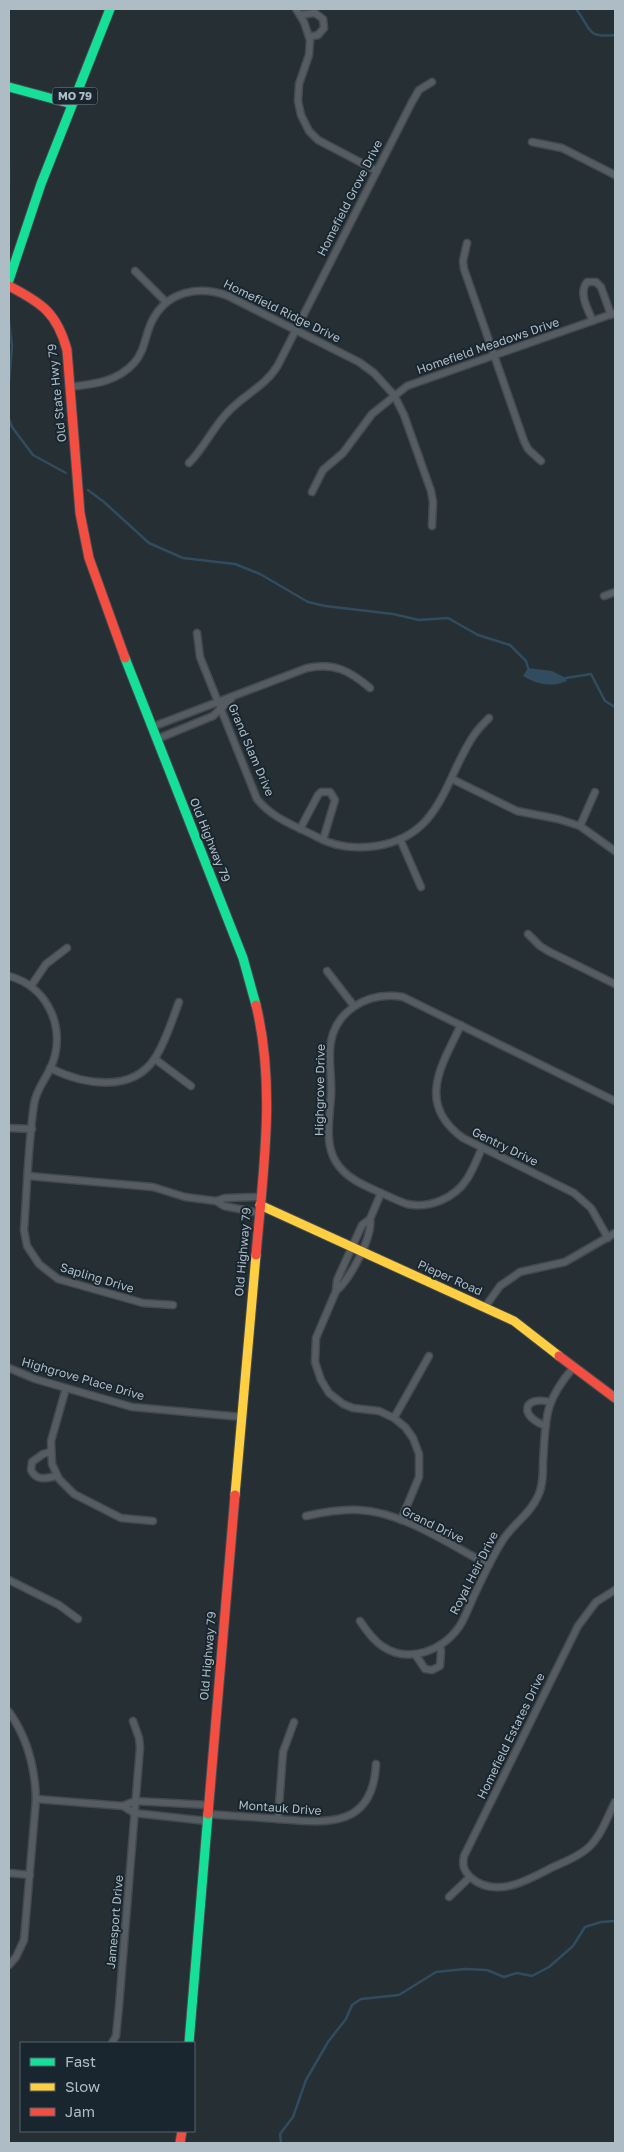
<svg xmlns="http://www.w3.org/2000/svg" width="624" height="2152" font-family="'Golos Text',sans-serif">
<style>
.water{fill:#314c5e}
.lines{fill:none;stroke-linecap:round;stroke-linejoin:round}
.stream{stroke:#314c5e;stroke-width:2.5}
.street-casing{stroke:#444a4f;stroke-width:9}
.fast-casing{stroke:#444a4f;stroke-width:11}
.slow-casing{stroke:#444a4f;stroke-width:11}
.jam-casing{stroke:#444a4f;stroke-width:11}
.street{stroke:#565d62;stroke-width:6}
.fast{stroke:#16e098;stroke-width:9}
.slow{stroke:#ffcf43;stroke-width:9}
.jam{stroke:#f24e42;stroke-width:9}
.labels{text-anchor:middle;stroke-width:4;stroke-linejoin:round;paint-order:stroke}
.shield{fill:#19262f;stroke:#818f99;stroke-width:1}
.shield-label{font-size:11px;font-weight:bold;fill:#aebcc6}
.street-label{font-size:12px;fill:#aebcc6;stroke:#19262f}
</style>
<rect width="100%" height="100%" fill="#262f34"/>
<!-- water -->
<path class="water" d="M528,668L552,671L566,678L567,681C552,688 536,684 523,676Z"/>
<g class="lines">
<!-- stream -->
<g class="stream">
<path d="M576,9C592,29 585,38 615,35"/>
<path d="M9,163V185"/>
<path d="M9,382L12,346L9,321"/>
<path d="M9,419L12,427L33,455L66,473"/>
<path d="M88,490L104,502L149,543L183,558L235,564L260,574L308,602L325,606L393,614L419,620L448,618L478,635L510,645L526,661L528,668"/>
<path d="M566,678L591,674L605,701L615,707"/>
<path d="M281,2143L280,2134L293,2117L306,2080L328,2042L346,2019L352,2005L361,1999L399,1995L436,1972L465,1969L487,1970L504,1977L517,1973L532,1976L549,1967L573,1946L585,1927L601,1922L615,1921"/>
</g>
<!-- street casing -->
<g class="street-casing">
<g id="street">
<path d="M296,9L304,22L310,40L309,55L299,84L298,101L301,115L309,131L318,140L377,171"/>
<path d="M300,15L315,13L323,19L324,28L318,35L309,37"/>
<path d="M532,142L562,148L615,175"/>
<path d="M467,243L463,261L464,269L524,441L528,449L541,461"/>
<path d="M135,271L166,302"/>
<path d="M593,321C588,310 578,293 587,282H596L601,287L611,315"/>
<path d="M70,387C94,384 117,382 134,363C145,351 145,335 152,321C167,291 199,285 228,296L359,362L374,373L394,395L404,415L431,491L433,502L432,526"/>
<path d="M189,463C204,448 212,429 227,413C243,395 266,386 278,365L412,102L419,90L432,82"/>
<path d="M312,492L323,470L343,453L372,414L407,386L615,313"/>
<path d="M604,596L615,592"/>
<path d="M197,633L200,657L257,799C273,819 296,826 317,837C335,847 356,849 376,846C442,836 444,779 474,735C478,729 484,723 489,718"/>
<path d="M152,727L307,668C334,662 350,671 370,688"/>
<path d="M157,739L213,716L231,699"/>
<path d="M452,779L517,811L558,819L580,826L615,851"/>
<path d="M580,826L595,792"/>
<path d="M300,829L318,795L321,792H330L335,800L323,840"/>
<path d="M400,839L421,887"/>
<path d="M528,934L540,946L548,951L615,984"/>
<path d="M327,971L354,1006"/>
<path d="M9,976C49,987 67,1030 51,1067C45,1080 36,1090 34,1104C28,1146 27,1188 24,1230L27,1246L39,1264L58,1279L143,1303L173,1305"/>
<path d="M31,986L46,964L67,948"/>
<path d="M461,1025C441,1066 416,1104 463,1138L574,1193L591,1208L608,1238"/>
<path d="M155,1059L191,1086"/>
<path d="M50,1068C82,1084 132,1094 155,1058C166,1041 172,1020 179,1002"/>
<path d="M9,1128L32,1129"/>
<path d="M482,1148C477,1159 473,1170 467,1179C455,1198 429,1209 407,1204C398,1201 388,1196 379,1192C363,1185 346,1178 336,1162C324,1143 330,1117 331,1095C332,1080 329,1065 330,1050C332,1011 368,991 403,997L615,1101"/>
<path d="M28,1176L153,1187L185,1197L216,1201L224,1206L259,1213"/>
<path d="M381,1193L370,1219L362,1225L337,1280L336,1291L316,1338L315,1362L321,1380L329,1393L343,1404L353,1408L379,1411L394,1418L405,1427L413,1438L419,1454V1477L401,1520"/>
<path d="M216,1201L225,1198L260,1197"/>
<path d="M336,1291C350,1279 373,1237 370,1219"/>
<path d="M485,1307L500,1286L520,1272L565,1262L615,1233"/>
<path d="M9,1368L35,1379L132,1407L242,1417"/>
<path d="M66,1388L51,1441L52,1464L59,1479L74,1494L121,1518L153,1521"/>
<path d="M394,1418L429,1356"/>
<path d="M546,1426C519,1417 522,1395 550,1402"/>
<path d="M50,1452L43,1454L32,1462L31,1470C37,1482 47,1478 57,1476"/>
<path d="M306,1516C324,1512 341,1509 359,1510C403,1512 450,1545 489,1565"/>
<path d="M9,1580L59,1605L78,1619"/>
<path d="M360,1621C366,1630 373,1640 382,1646C408,1664 442,1651 459,1627C464,1620 468,1609 472,1600C481,1581 490,1561 501,1543C511,1525 530,1515 538,1496C543,1486 543,1473 543,1462C546,1419 543,1403 573,1368"/>
<path d="M415,1654L425,1669L432,1670L440,1666L441,1651L440,1645"/>
<path d="M9,1712C27,1737 35,1769 36,1799L24,1940L16,1957L9,1965"/>
<path d="M36,1799L123,1806L135,1801L208,1805"/>
<path d="M123,1806L134,1813L207,1821"/>
<path d="M208,1814C231,1816 254,1817 277,1819C326,1823 373,1829 376,1764"/>
<path d="M278,1819L283,1752L294,1722"/>
<path d="M9,1873L30,1875"/>
<path d="M470,1877C495,1899 526,1881 551,1868C564,1862 578,1857 588,1848C601,1836 607,1818 615,1802"/>
<path d="M449,1897L470,1877C464,1870 462,1866 464,1856L578,1626L596,1602L615,1590"/>
<path d="M112,2043L116,2036L119,2006L140,1747L139,1738L133,1721"/>
</g>
</g>
<!-- fast casing -->
<g class="fast-casing">
<g id="fast">
<path d="M9,87L72,104"/>
<path d="M9,280L41,184L110,9"/>
<path d="M125,658L243,958L256,1005"/>
<path d="M189,2043L208,1814"/>
</g>
</g>
<!-- slow casing -->
<g class="slow-casing">
<g id="slow">
<path d="M260,1205L514,1321L559,1356"/>
<path d="M235,1495L256,1255"/>
</g>
</g>
<!-- jam casing -->
<g class="jam-casing">
<g id="jam">
<path d="M9,286C42,303 57,313 67,350L80,513L89,558L125,658"/>
<path d="M256,1255C263,1172 276,1087 256,1005"/>
<path d="M559,1356L615,1398"/>
<path d="M208,1814L235,1495"/>
<path d="M180,2143L182,2131"/>
</g>
</g>
<!-- street -->
<use href="#street" class="street"/>
<!-- fast -->
<use href="#fast" class="fast"/>
<!-- slow -->
<use href="#slow" class="slow"/>
<!-- jam -->
<use href="#jam" class="jam"/>
</g>
<g class="labels">
<!-- shield labels -->
<rect class="shield" x="52.5" y="87.5" width="45" height="17" rx="4"/>
<g class="shield-label">
<text x="75" y="100">MO 79</text>
</g>
<!-- street labels -->
<g class="street-label">
<text transform="translate(350 198) rotate(-63)" y="4">Homefield Grove Drive</text>
<text transform="translate(282 311) rotate(26)" y="4">Homefield Ridge Drive</text>
<text transform="translate(488 346) rotate(-19)" y="4">Homefield Meadows Drive</text>
<text transform="translate(57 393) rotate(-96)" y="4">Old State Hwy 79</text>
<text transform="translate(251 750) rotate(67)" y="4">Grand Slam Drive</text>
<text transform="translate(210 840) rotate(68)" y="4">Old Highway 79</text>
<text transform="translate(320 1090) rotate(-89)" y="4">Highgrove Drive</text>
<text transform="translate(505 1147) rotate(26)" y="4">Gentry Drive</text>
<text transform="translate(243 1252) rotate(-85)" y="4">Old Highway 79</text>
<text transform="translate(97 1278) rotate(17)" y="4">Sapling Drive</text>
<text transform="translate(450 1278) rotate(24)" y="4">Pieper Road</text>
<text transform="translate(83 1379) rotate(16)" y="4">Highgrove Place Drive</text>
<text transform="translate(433 1525) rotate(26)" y="4">Grand Drive</text>
<text transform="translate(474 1573) rotate(-63)" y="4">Royal Heir Drive</text>
<text transform="translate(208 1656) rotate(-85)" y="4">Old Highway 79</text>
<text transform="translate(511 1736) rotate(-64)" y="4">Homefield Estates Drive</text>
<text transform="translate(280 1808) rotate(4)" y="4">Montauk Drive</text>
<text transform="translate(115 1922) rotate(-85)" y="4">Jamesport Drive</text>
</g>
</g>
<!-- border -->
<rect width="624" height="2152" fill="none" stroke="#aebcc6" stroke-width="20"/>
<!-- legend -->
<rect x="20" y="2042" width="175" height="90" fill="#19262f" stroke="#55626b"/>
<rect x="30" y="2058" width="25" height="8" fill="#16e098" stroke="#55626b"/>
<text x="65" y="2067" font-size="15" fill="#aebcc6">Fast</text>
<rect x="30" y="2083" width="25" height="8" fill="#ffcf43" stroke="#55626b"/>
<text x="65" y="2092" font-size="15" fill="#aebcc6">Slow</text>
<rect x="30" y="2108" width="25" height="8" fill="#f24e42" stroke="#55626b"/>
<text x="65" y="2117" font-size="15" fill="#aebcc6">Jam</text>
</svg>
